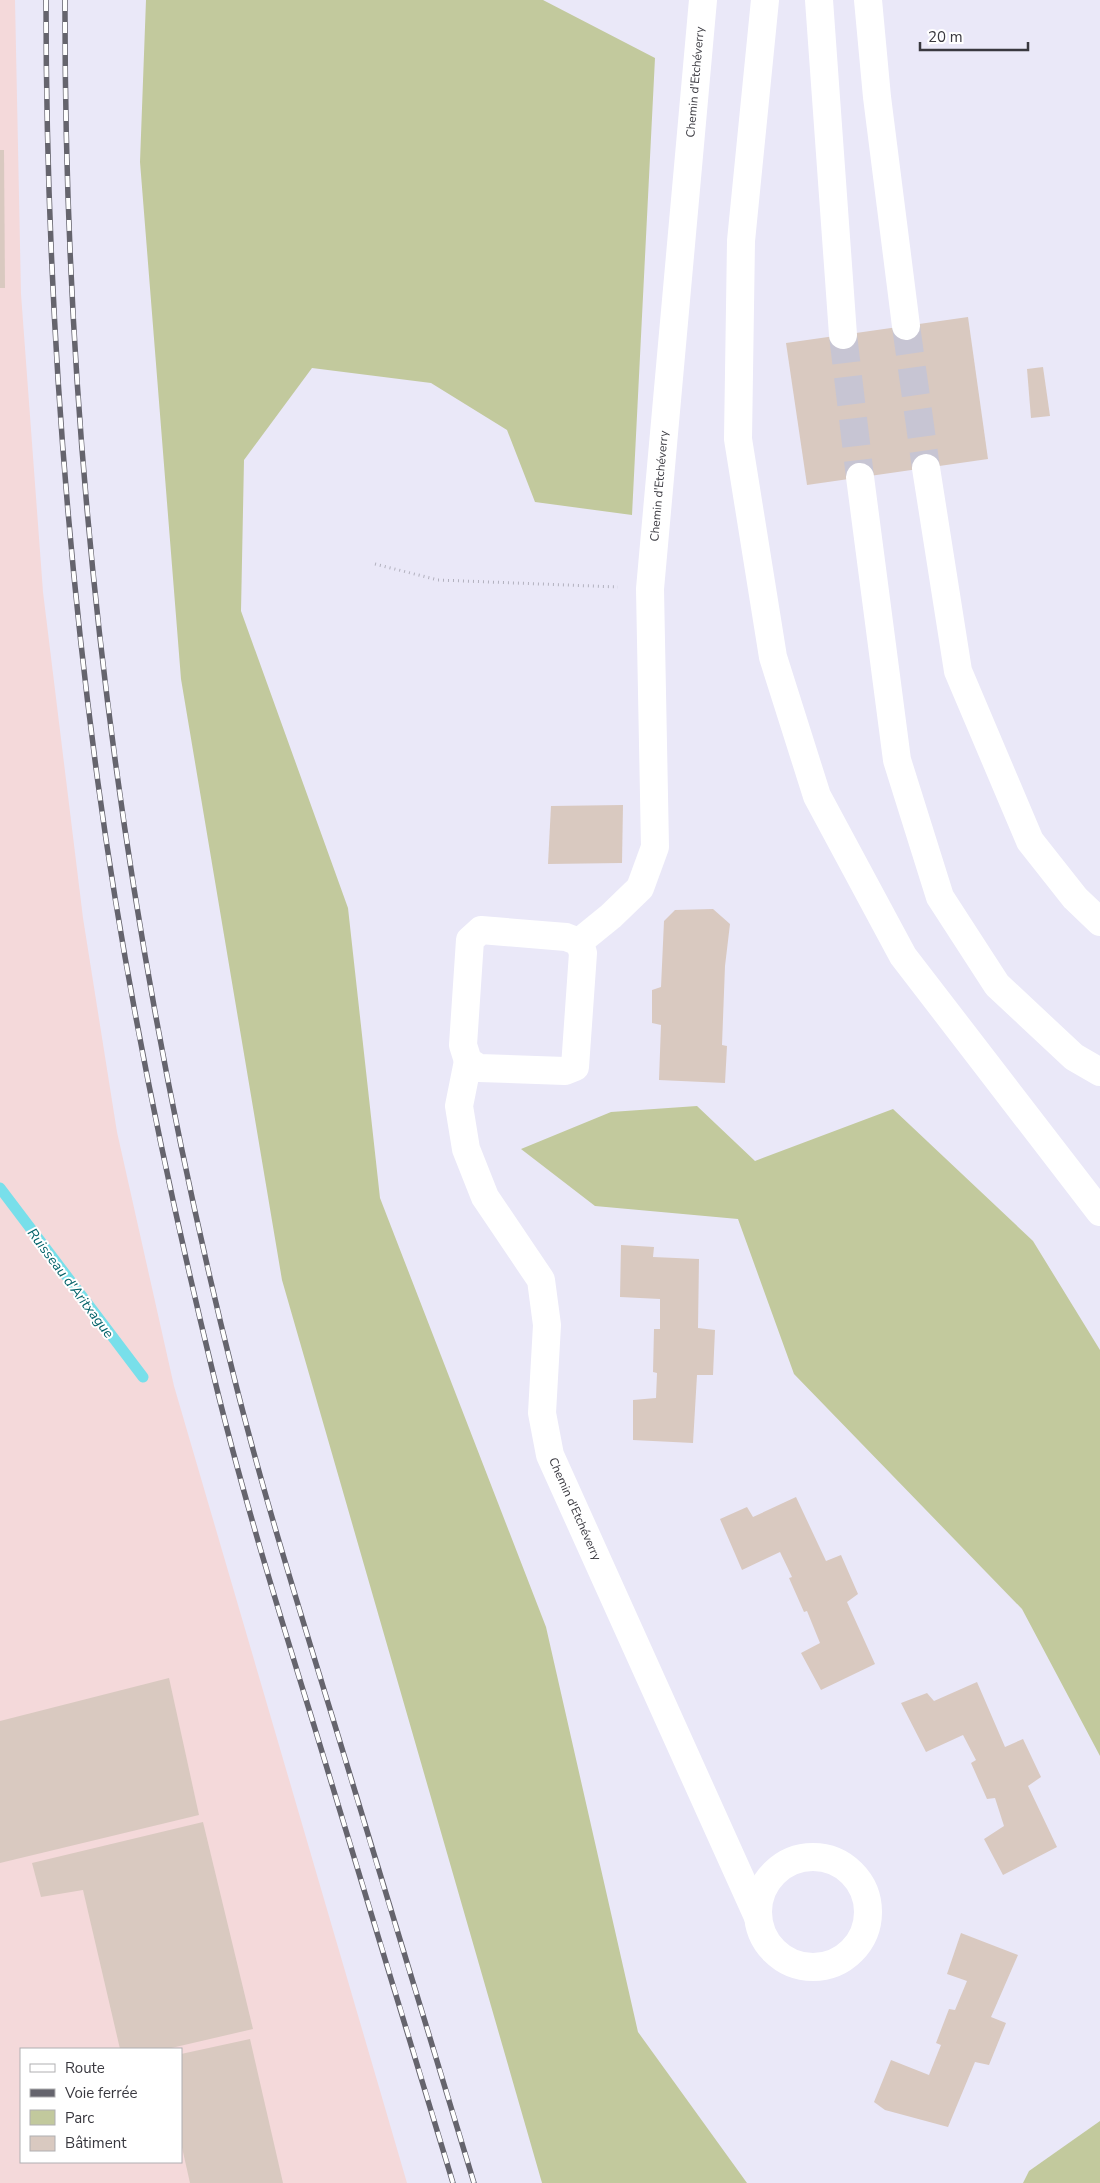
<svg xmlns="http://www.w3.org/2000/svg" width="1100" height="2183" font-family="'Nunito Sans',sans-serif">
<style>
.industrial{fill:#f4d9da;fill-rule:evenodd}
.green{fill:#c2c99d}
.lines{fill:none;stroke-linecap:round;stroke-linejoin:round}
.stream{stroke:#78dfea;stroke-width:11}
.building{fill:#d9c9c0}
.motorway-tunnel{stroke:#c7c5d3;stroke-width:28;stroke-dasharray:28 14;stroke-linecap:butt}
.path{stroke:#b2b1be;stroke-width:3;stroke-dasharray:1 4;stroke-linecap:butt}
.minor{stroke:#fff;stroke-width:28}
.motorway{stroke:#fff;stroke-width:28}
.rail-casing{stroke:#65646d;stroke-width:5.5}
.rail{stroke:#fff;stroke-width:4;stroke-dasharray:11;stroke-linecap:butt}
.labels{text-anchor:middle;stroke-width:4;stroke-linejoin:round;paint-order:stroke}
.street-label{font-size:12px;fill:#39383f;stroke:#fff}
.water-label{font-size:14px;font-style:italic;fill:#036269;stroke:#fff}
</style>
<rect width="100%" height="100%" fill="#eae8f8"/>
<!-- industrial -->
<path class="industrial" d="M0,0H15L21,294L43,592L83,918L117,1132L174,1386L407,2183H0ZM21,2049H181V2162H21Z"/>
<!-- green -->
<g class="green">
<path d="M146,0H543L655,58L632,515L535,502L507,430L431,383L312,368L244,460L241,611L348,908L380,1198L546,1627L638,2032L747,2183H542L282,1280L181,679L140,162Z"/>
<path d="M697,1106L755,1161L893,1109L1033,1241L1100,1350V1756L1022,1609L794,1374L738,1219L595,1206L521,1149L611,1112Z"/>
<path d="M1100,2121V2183H1023L1029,2171Z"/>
</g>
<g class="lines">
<!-- stream -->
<path class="stream" d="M0,1188L143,1377"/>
</g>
<!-- building -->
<g class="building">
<path d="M0,150H4L5,288H0Z"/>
<path d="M968,317L988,459L807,485L786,343Z"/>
<path d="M1043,367L1050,416L1031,418L1027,369Z"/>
<path d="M623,805L622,863L548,864L551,806Z"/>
<path d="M713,909L730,924L725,966L722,1045L727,1046L725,1083L659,1080L661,1025L652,1023V990L661,987L664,921L675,910Z"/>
<path d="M621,1245L654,1247L653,1257L699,1259L698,1328L715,1330L713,1375H697L693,1443L633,1440V1400L656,1398L657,1373L653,1372L654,1329H660V1299L620,1297Z"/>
<path d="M796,1497L826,1561L841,1555L858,1594L847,1602L875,1664L821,1690L801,1653L820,1643L807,1611L804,1612L789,1578L792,1577L780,1552L742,1570L720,1519L747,1507L753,1517Z"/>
<path d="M169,1678L199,1815L0,1863V1721Z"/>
<path d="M977,1682L1005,1747L1023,1739L1041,1777L1028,1786L1057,1847L1003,1875L984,1839L1004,1826L995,1798L987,1799L971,1763L976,1760L963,1735L926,1752L901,1703L927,1693L934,1701Z"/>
<path d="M203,1822L253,2029L167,2049H120L83,1890L41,1897L32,1863Z"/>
<path d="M961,1933L1018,1955L991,2017L1006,2023L989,2065L975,2062L948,2127L885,2110L874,2102L891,2060L929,2075L941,2045L936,2043L949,2009L955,2010L967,1981L947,1974Z"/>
<path d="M250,2039L283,2183H190L181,2143V2054Z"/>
</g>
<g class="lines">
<!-- motorway-tunnel -->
<g class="motorway-tunnel">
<path d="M906,326L926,468"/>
<path d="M843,335L860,477"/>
</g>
<!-- path -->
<path class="path" d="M375,564L438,580L618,587"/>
<!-- minor -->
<g class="minor">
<path d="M481,930L566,937L579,942L583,953L575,1067L565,1071L479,1068L468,1061L463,1045L470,940Z"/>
<path d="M579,942L611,916L640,888L655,847L650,589L703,0"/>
<path d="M468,1061L459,1106L466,1149L485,1197L541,1280L547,1325L542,1413L550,1455L758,1917"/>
<circle cx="813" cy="1912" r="55"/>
</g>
<!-- motorway -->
<g class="motorway">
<path d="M765,0L741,241L738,439L773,657L817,796L903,956L1100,1212"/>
<path d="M819,0L843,335"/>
<path d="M868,0L877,97L906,326"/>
<path d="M926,468L958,671L1030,841L1075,898L1100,922"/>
<path d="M860,477L897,760L940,897L997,985L1074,1057L1100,1072"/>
</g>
<!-- rail casing -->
<g class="rail-casing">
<g id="rail">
<path d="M46,0C46,262 63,523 98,783C125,983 166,1181 214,1377C243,1497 280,1615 316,1732C362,1883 408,2033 453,2183"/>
<path d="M65,0C64,464 121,927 234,1377C264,1497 301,1615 337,1732C382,1883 429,2033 474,2183"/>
</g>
</g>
<!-- rail -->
<use href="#rail" class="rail"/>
</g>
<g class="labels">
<!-- street labels -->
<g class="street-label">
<text transform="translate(695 82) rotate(-85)" y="4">Chemin d'Etchéverry</text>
<text transform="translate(659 486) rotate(-85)" y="4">Chemin d'Etchéverry</text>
<text transform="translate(575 1509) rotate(66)" y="4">Chemin d'Etchéverry</text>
</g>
<!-- water labels -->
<g class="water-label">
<text transform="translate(71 1283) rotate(53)" y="5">Ruisseau d'Aritxague</text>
</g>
</g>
<!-- legend -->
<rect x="20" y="2048" width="162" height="115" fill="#ffffff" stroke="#b0afb2"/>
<rect x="30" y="2064" width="25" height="8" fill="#ffffff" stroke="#b0afb2"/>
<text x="65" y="2073" font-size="15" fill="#39383f">Route</text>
<rect x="30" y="2089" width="25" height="8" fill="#65646d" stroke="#b0afb2"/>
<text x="65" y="2098" font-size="15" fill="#39383f">Voie ferrée</text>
<rect x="30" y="2110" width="25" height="15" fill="#c2c99d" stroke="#b0afb2"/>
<text x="65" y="2123" font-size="15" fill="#39383f">Parc</text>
<rect x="30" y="2136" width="25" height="15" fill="#d9c9c0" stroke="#b0afb2"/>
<text x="65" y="2148" font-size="15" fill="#39383f">Bâtiment</text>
<!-- scale -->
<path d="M920 42v8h108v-8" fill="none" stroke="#39383f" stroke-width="2.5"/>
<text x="928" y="42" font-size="15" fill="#39383f" stroke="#ffffff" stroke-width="4" paint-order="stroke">20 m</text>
</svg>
